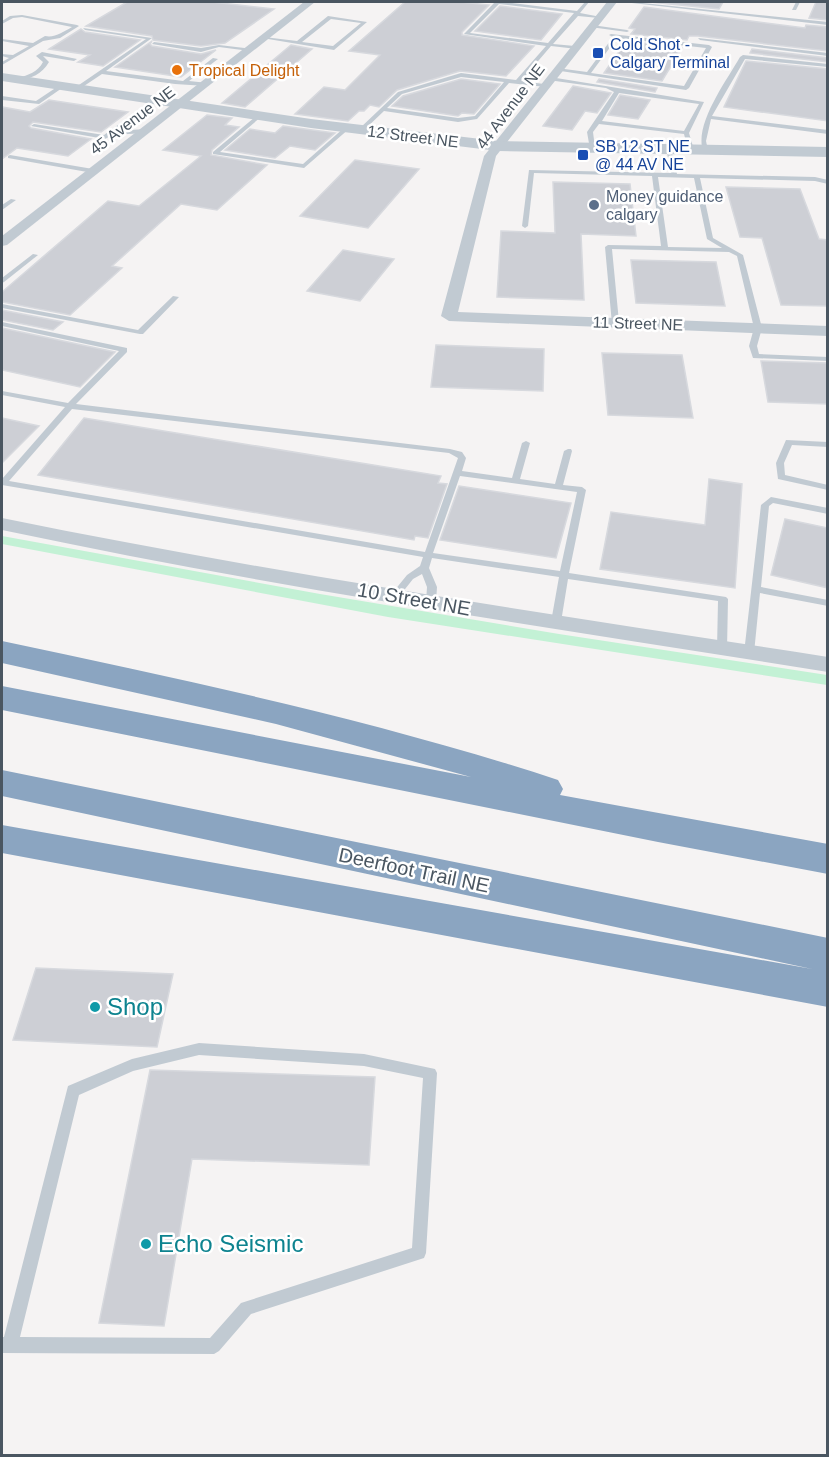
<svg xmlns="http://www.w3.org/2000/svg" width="829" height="1457" font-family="Arial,sans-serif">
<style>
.green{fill:#c3f1d5}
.building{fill:#cdcfd5;stroke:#d7d9de;stroke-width:1.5}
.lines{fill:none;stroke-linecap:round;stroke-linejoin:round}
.service{fill:#c1cad2;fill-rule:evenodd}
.minor{fill:#c1cad2;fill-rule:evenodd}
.tertiary{fill:#c1cad2;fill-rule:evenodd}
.motorway{fill:#8ba5c1;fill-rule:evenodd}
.transit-dot{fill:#1a4fb4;stroke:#fff;stroke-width:2}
.food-dot{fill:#e8710a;stroke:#fff;stroke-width:2}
.service-dot{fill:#5c6f8a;stroke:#fff;stroke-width:2}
.culture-dot{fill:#0f9aa8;stroke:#fff;stroke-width:2}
.labels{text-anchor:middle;stroke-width:5;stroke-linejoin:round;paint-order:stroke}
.far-transit-label{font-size:16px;fill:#164399;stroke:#fff;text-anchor:start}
.far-food-label{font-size:16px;fill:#c56008;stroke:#fff;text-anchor:start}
.far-street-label{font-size:16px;fill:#4a5661;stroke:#fff}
.far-service-label{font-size:16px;fill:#4e5e75;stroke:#fff;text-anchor:start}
.street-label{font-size:20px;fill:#4a5661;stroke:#fff}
.near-culture-label{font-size:24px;fill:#0d838f;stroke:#fff;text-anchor:start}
</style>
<rect width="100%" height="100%" fill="#f5f3f3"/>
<!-- green -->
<path class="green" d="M2,536L320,594L559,634L827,675V685L388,617L2,544Z"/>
<!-- building -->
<g class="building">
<path d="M127,2H212L274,9L225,43L201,46L153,40L152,36L86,26Z"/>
<path d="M405,2H461L489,5L462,32V35L534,46L506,76L460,71L397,90L379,107L370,105L364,111H359L348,121L295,114L324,87L345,90L380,55L349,51Z"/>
<path d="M650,2H723L719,9Z"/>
<path d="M816,2H828V20L809,18Z"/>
<path d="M500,6L562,14L541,40L475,31Z"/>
<path d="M644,7L805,28L806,25L828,27V51L698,36H689L687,40L631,34L635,29L629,28Z"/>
<path d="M81,29L85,32L140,40L103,66L78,62L90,55L49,49Z"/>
<path d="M152,41L150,44L152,46L201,54L216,50L181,77L115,67Z"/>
<path d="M626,41L682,48L662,81L604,73Z"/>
<path d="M291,45L312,49L245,107L222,103Z"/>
<path d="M752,49L828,58V62L750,53Z"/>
<path d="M746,61L828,69V121L724,107Z"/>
<path d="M461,79L500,84L474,114L462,113L458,116L392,106L403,96Z"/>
<path d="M599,79L657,88L655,92L597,82Z"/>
<path d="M573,86L611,93L597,113L585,111L572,130L543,126Z"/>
<path d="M620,95L650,100L638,119L608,115Z"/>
<path d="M49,100L128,112L101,132L33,122L29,126L31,128L91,139L68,156L17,148L2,159V107L30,112Z"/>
<path d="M207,115L232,118L225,125L239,127L212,150L211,155L267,165L217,210L181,204L112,266L122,268L70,315L2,302V292L108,201L139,206L201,156L163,150Z"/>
<path d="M283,126L335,133L315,150L290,146L275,158L225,150L250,129L275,133Z"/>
<path d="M355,160L419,169L368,228L300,216Z"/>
<path d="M553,182L630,184L636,236L581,234L584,300L497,297L501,231L555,233Z"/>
<path d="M726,187L800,189L819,239L828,240V306L781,305L762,238L740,237Z"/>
<path d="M343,250L394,259L360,301L307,291Z"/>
<path d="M631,260L716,262L725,306L636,303Z"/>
<path d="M2,310L63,322L53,330L2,320Z"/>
<path d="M2,328L115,352L80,387L2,370Z"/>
<path d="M436,345L544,349L543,391L431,387Z"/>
<path d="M602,353L682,355L693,418L608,415Z"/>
<path d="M761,361L828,363V404L768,402Z"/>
<path d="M2,418L39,426L2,463Z"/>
<path d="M84,418L441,476L438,483L447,484L428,538L415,536L414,540L38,475Z"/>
<path d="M709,479L742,484L735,588L600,569L611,512L705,525Z"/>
<path d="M459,486L571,503L556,558L440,540Z"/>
<path d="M785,519L828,528V588L771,575Z"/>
<path d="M36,968L173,974L157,1047L13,1040Z"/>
<path d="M150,1070L375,1077L369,1165L192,1159L164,1326L99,1323Z"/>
</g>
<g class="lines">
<!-- service -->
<g class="service">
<path d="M495,2H504L577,11L585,2H589L580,13L601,17L599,18L578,16L553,44L575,46L577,49L551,46L521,81L544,84L546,87L509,83L477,119L458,122L384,111L363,131H359V129L398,92L461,73L516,80L546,46L464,34ZM499,4L574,13L548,43L470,33ZM461,77L504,82L475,116L458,118L387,108L402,94Z"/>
<path d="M623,2H633L828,22V25Z"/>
<path d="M796,2H800L796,10H792Z"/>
<path d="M22,15L77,25L79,26L60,38L43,41L2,65V62L9,58L2,56V54L13,55L29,46L2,41V39L33,43L45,36C55,38 63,32 72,27L22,17L13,18L2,24V21L10,16Z"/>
<path d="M328,16L367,22L334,50L262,38L264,37L297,41ZM331,19L361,23L333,46L302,42Z"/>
<path d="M592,25L627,30L629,31L627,32L590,27Z"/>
<path d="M83,28L152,38L106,71L183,81L213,58L218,59L189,81L208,83L206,86L175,84L102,74L78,90L76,87L146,39L85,30Z"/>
<path d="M611,34L709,45L712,47L689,88L686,90L554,70L557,68L587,72L613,37L609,35ZM617,38L706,48L684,86L591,73Z"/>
<path d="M698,38L828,53V56L700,40Z"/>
<path d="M154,42L201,48L219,45L253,49L250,51L219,47L201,52L152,44Z"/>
<path d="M42,52L77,59L74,61L43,56L49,62C42,74 31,79 18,80V78C28,75 38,72 43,62L36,56Z"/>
<path d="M743,55L828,64V67L745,59L712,116L828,130V134L711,119L706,141L708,150L703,151C694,124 727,80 740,57Z"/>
<path d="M550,77L704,102L689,133L694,150L691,152L688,150L684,134L599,124L593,132L595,148L590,149L587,132L614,92L606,88L548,80ZM619,93L699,104L684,131L602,121Z"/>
<path d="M60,85L65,86L39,104L2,100V96L36,101Z"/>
<path d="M260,113L263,115L262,116L220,152L303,164L345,127L350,128L304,168L213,154V152Z"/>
<path d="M122,122L125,124L116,131L145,129L148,131L145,133L112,135L105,139L31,126L34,124L104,135Z"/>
<path d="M666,148L671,149L677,174L815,177L828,180V184L815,181L700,178L713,238L743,255L762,328L757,346L759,354L828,357V361L753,358L749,346L754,328L737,256L729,252L612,249L619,322L612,324L605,247L608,245L661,246L652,176L534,173L528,226L525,228L522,226L529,170L671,173ZM658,177L694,178L707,239L722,248L668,247Z"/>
<path d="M10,155L93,169L96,171L93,173L8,158V156Z"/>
<path d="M11,199L16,200L2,210V205Z"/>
<path d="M33,254L38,255L4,282L2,283V278Z"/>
<path d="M173,296L179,297L143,334H140L2,308V304L138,330Z"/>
<path d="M2,322L127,348V352L76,404L450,449L462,452L466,458L462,471L512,478L522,443L526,441L530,443L520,479L555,484L564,451L568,449H571L572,451L563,485L582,487L586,490L569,573L726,597L728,599L727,649L722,652L717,649L718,601L568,579L561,622L556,625L551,622L559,577L432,558L429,568L437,587L436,602L431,605L426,602L427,587L422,574L413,579L398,598H392L390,596L407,575L420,566L423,557L2,485V479L65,407L2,395V391L68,403L119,351L2,326ZM72,409L449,453L458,458L425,552L9,481ZM460,476L577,492L560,571L433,553Z"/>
<path d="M786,440L828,442V447L792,445L784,463L785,475L828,485V490L778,479L776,463Z"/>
<path d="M771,497L828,508V514L773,503L769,506L761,587L828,600V606L760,593L754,653L749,656L744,653L761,505Z"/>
<path d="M199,1043L364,1054L435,1069L437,1073L426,1253L424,1258L251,1314L219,1351L214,1354L2,1353V1337H4L68,1086L132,1059ZM199,1055L364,1066L423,1078L412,1248L241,1303L210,1338L20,1337L79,1095L133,1071Z"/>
</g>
<!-- minor -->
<g class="minor">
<path d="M304,2H315L7,245L2,246V236Z"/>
<path d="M607,2H617L496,156L458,312L828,326V336L449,321L441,316L484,156Z"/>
<path d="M2,518C275,574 552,614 828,657V672C552,628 275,588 2,530Z"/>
</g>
<!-- tertiary -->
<path class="tertiary" d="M2,73L311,119L498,141L828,147V157L498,151L311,128L2,81Z"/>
<!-- motorway -->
<g class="motorway">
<path d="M2,641C189,681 376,720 558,780L563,789L560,795L828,844V874L658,842L2,710V686L471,777L276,724L2,663Z"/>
<path d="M2,770L828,938V1007L2,853V825L812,969L2,796Z"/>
</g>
</g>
<!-- markers -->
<g class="transit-dot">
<rect x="592" y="47" width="12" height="12" rx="3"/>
<rect x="577" y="149" width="12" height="12" rx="3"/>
</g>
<circle class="food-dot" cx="177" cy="70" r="6"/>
<circle class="service-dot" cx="594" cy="205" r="6"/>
<g class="culture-dot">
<circle cx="95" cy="1007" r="6"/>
<circle cx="146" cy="1244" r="6"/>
</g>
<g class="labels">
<!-- far-transit labels -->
<g class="far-transit-label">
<text x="610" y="50">Cold Shot -<tspan x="610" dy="18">Calgary Terminal</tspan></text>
<text x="595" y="152">SB 12 ST NE<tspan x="595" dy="18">@ 44 AV NE</tspan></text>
</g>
<!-- far-food labels -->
<g class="far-food-label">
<text x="189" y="76">Tropical Delight</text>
</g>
<!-- far-street labels -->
<g class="far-street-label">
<text transform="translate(510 106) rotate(-53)" y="6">44 Avenue NE</text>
<text transform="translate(132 120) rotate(-37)" y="6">45 Avenue NE</text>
<text transform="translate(413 136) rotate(7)" y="6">12 Street NE</text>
<text transform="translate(638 323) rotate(2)" y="6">11 Street NE</text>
</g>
<!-- far-service labels -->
<g class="far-service-label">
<text x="606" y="202">Money guidance<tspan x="606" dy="18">calgary</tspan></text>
</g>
<!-- street labels -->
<g class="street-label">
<text transform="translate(414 599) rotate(10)" y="7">10 Street NE</text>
<text transform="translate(414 870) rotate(12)" y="7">Deerfoot Trail NE</text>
</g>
<!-- near-culture labels -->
<g class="near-culture-label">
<text x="107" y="1015">Shop</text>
<text x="158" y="1252">Echo Seismic</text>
</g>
</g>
<!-- border -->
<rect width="829" height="1457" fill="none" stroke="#4a5661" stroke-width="6"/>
</svg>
